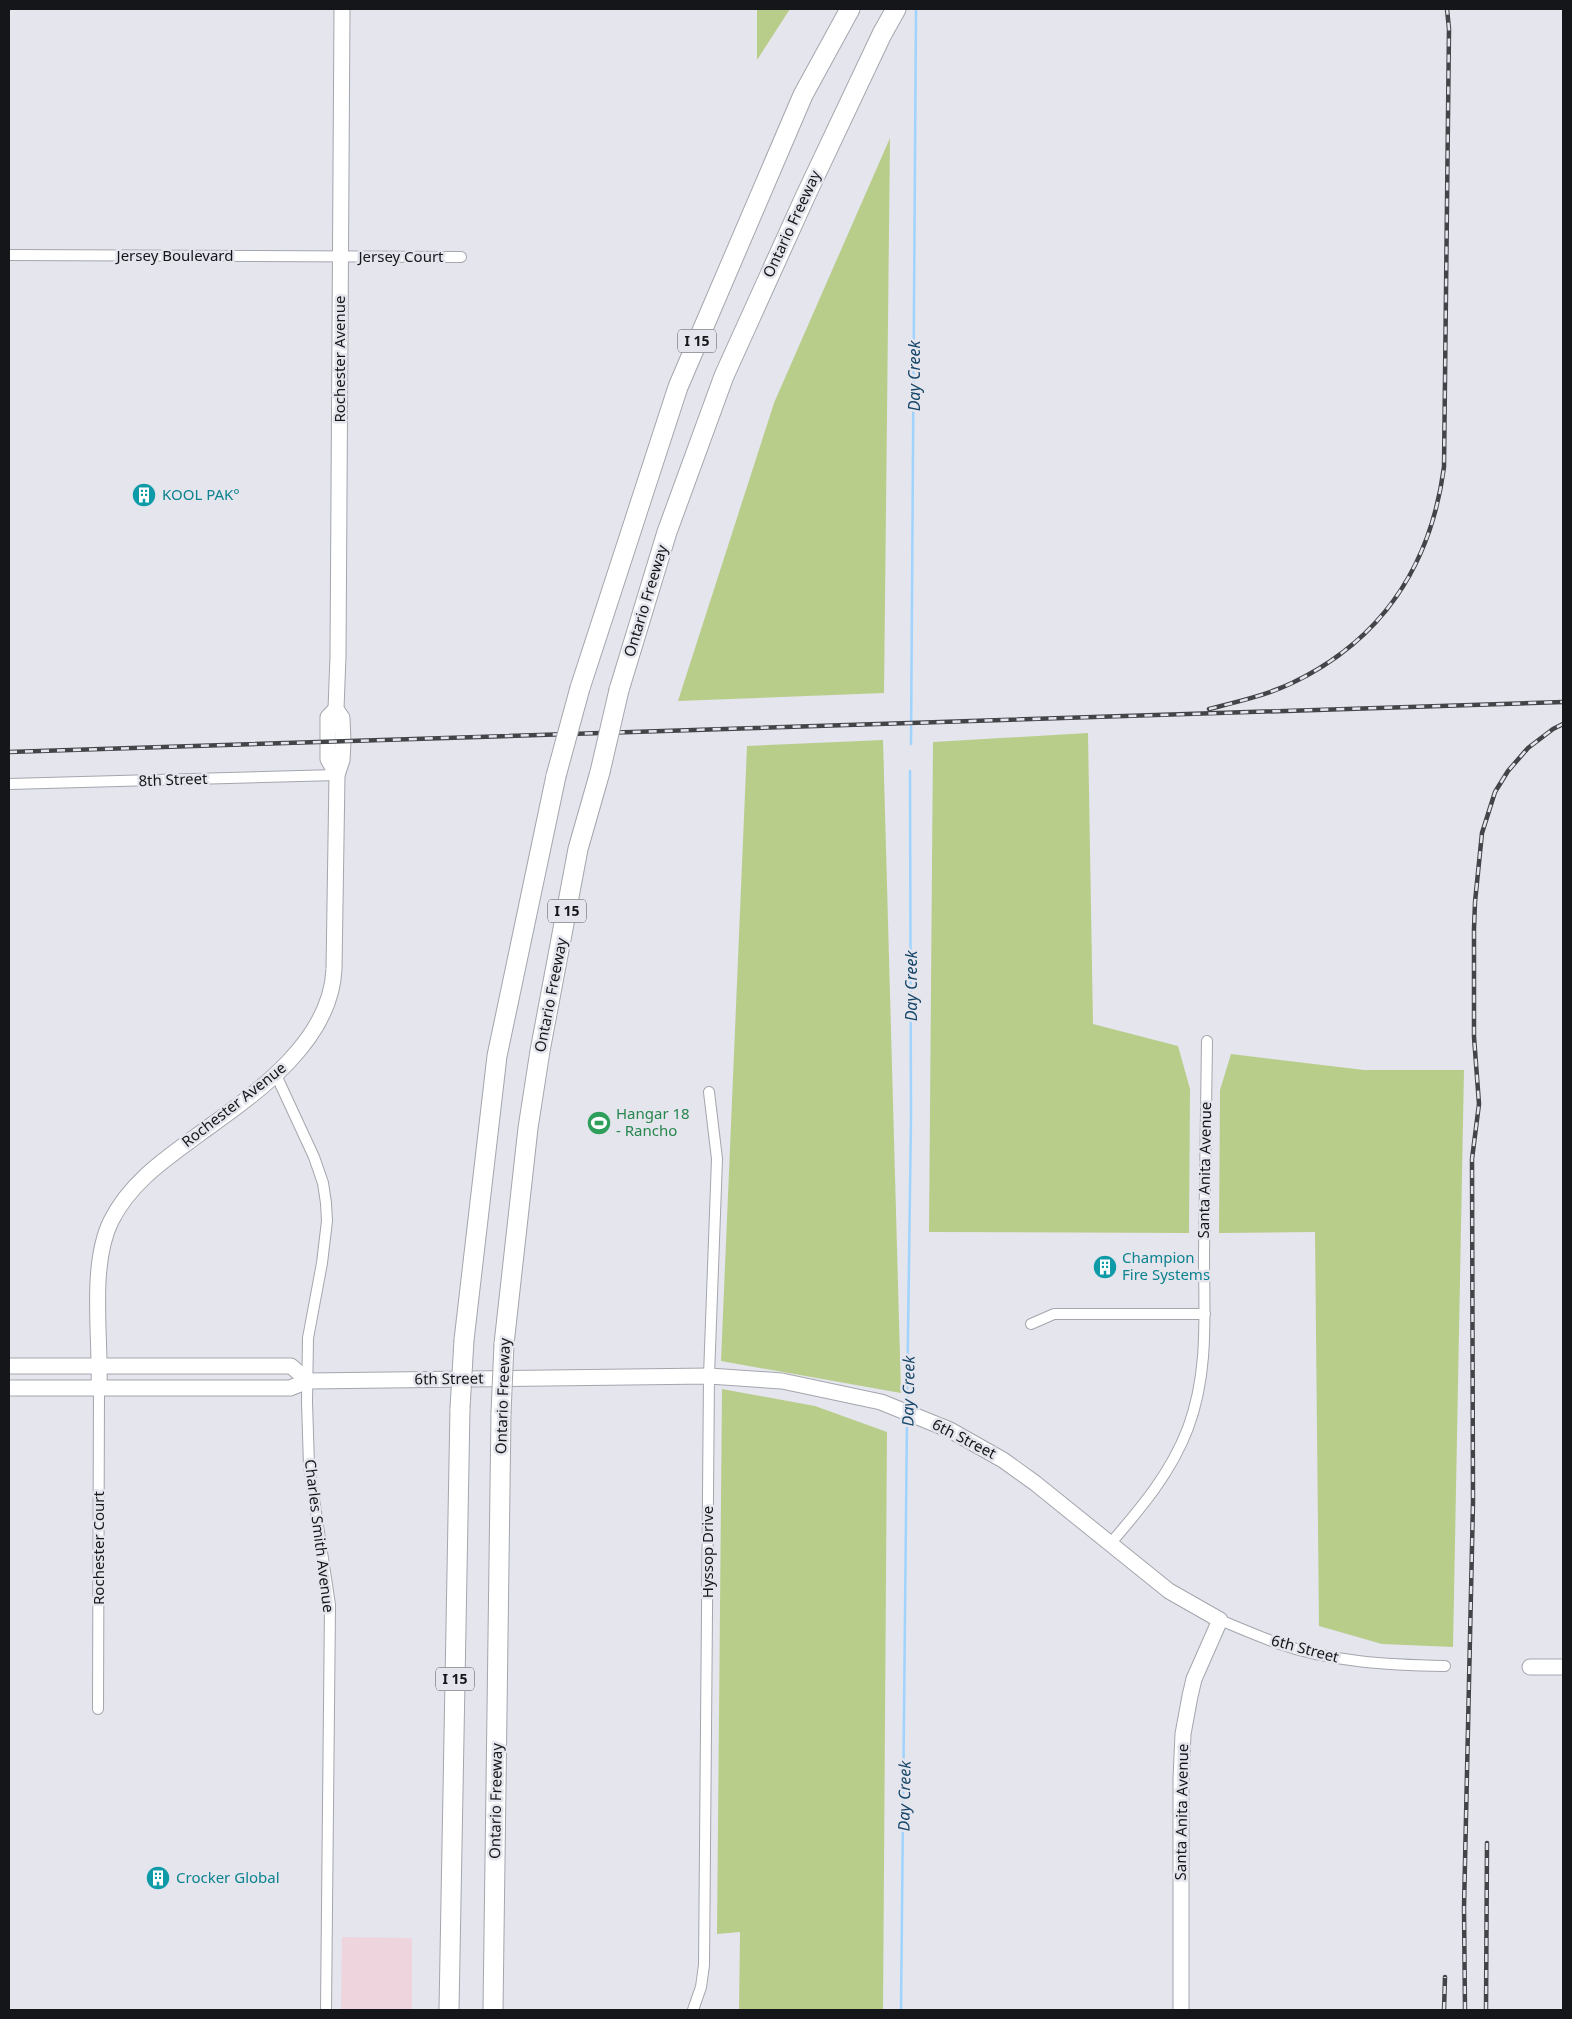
<svg xmlns="http://www.w3.org/2000/svg" width="1572" height="2019" font-family="'Noto Sans',sans-serif">
<style>
.commercial{fill:#edd4dd}
.green{fill:#b9cd8b}
.lines{fill:none;stroke-linecap:round;stroke-linejoin:round}
.stream{stroke:#a0d3fe;stroke-width:2.5}
.street-casing{stroke:#a4a6ad;stroke-width:12}
.secondary-casing{stroke:#a4a6ad;stroke-width:17}
.highway-casing{stroke:#a4a6ad;stroke-width:21}
.street{stroke:#fff;stroke-width:10}
.secondary{stroke:#fff;stroke-width:15}
.highway{stroke:#fff;stroke-width:19}
.rail-casing{stroke:#434448;stroke-width:4.5}
.rail{stroke:#e4e5ed;stroke-width:2.5;stroke-dasharray:8;stroke-linecap:butt}
.highway-bridge-casing{stroke:#a4a6ad;stroke-width:21;stroke-linecap:butt}
.highway-bridge{stroke:#fff;stroke-width:19}
.labels{text-anchor:middle;stroke-width:5;stroke-linejoin:round;paint-order:stroke}
.shield{fill:#e4e5ed;stroke:#535459;stroke-width:1}
.shield-label{font-size:14px;font-weight:bold;fill:#151619}
.street-label{font-size:15px;fill:#151619;stroke:#e4e5ed}
.culture-label{font-size:15px;fill:#0d838f;stroke:#e4e5ed;text-anchor:start}
.leisure-label{font-size:15px;fill:#27864d;stroke:#e4e5ed;text-anchor:start}
.water-label{font-size:16px;font-style:italic;fill:#154568;stroke:#e4e5ed}
</style>
<rect width="100%" height="100%" fill="#e4e5ed"/>
<!-- commercial -->
<path class="commercial" d="M342,1937L412,1938V2010H341Z"/>
<!-- green -->
<g class="green">
<path d="M757,9H790L757,60Z"/>
<path d="M890,138L884,693L678,701L774,403Z"/>
<path d="M1088,733L1093,1024L1178,1046L1190,1089L1189,1233L929,1232L933,742Z"/>
<path d="M883,740L901,1393L721,1361L747,746Z"/>
<path d="M1231,1054L1364,1070H1464L1453,1647L1382,1644L1319,1626L1315,1232L1219,1233L1220,1090Z"/>
<path d="M722,1389L815,1406L887,1432L883,2010H739L740,1932L717,1934Z"/>
</g>
<g class="lines">
<!-- stream -->
<g class="stream">
<path d="M911,744L916,9"/>
<path d="M907,1407L911,1118L910,771"/>
<path d="M901,2010L907,1417"/>
</g>
<!-- street casing -->
<g class="street-casing">
<g id="street">
<path d="M9,255L461,257"/>
<path d="M9,784L337,775"/>
<path d="M276,1075L314,1157L323,1183L326,1203L327,1221L322,1263L308,1338L307,1402L309,1466L330,1605L326,2010"/>
<path d="M1031,1324L1054,1314H1205"/>
<path d="M1110,1544C1141,1508 1171,1473 1188,1428C1209,1372 1204,1315 1204,1256C1205,1184 1206,1112 1207,1041"/>
<path d="M1220,1620C1239,1628 1258,1636 1277,1643C1331,1662 1388,1665 1445,1666"/>
<path d="M98,1709L99,1387"/>
<path d="M693,2010L701,1987L704,1965L709,1376L717,1159L709,1092"/>
</g>
</g>
<!-- secondary casing -->
<g class="secondary-casing">
<g id="secondary">
<path d="M336,709L328,717V759L337,775"/>
<path d="M9,1366H291L308,1381"/>
<path d="M99,1387C101,1338 89,1266 111,1221C131,1181 167,1158 202,1132C255,1094 331,1042 334,969L337,775L342,760L343,741L342,718L336,709L338,656L342,9"/>
<path d="M9,1388H290L308,1381L709,1376L782,1381L881,1402L950,1430L1003,1460L1035,1483L1169,1591L1220,1620L1194,1679L1190,1696L1183,1734L1181,1779V2010"/>
<path d="M1530,1667H1563"/>
</g>
</g>
<!-- highway casing -->
<g class="highway-casing">
<g id="highway">
<path d="M580,688L678,387L803,95L850,9"/>
<path d="M619,690L667,532L724,376L805,197L882,34L896,9"/>
<path d="M464,1340L497,1056L556,776"/>
<path d="M504,1344L528,1128L540,1051L578,849L600,772"/>
<path d="M449,2010L460,1408"/>
<path d="M493,2010L501,1413"/>
</g>
</g>
<!-- street -->
<use href="#street" class="street"/>
<!-- secondary -->
<use href="#secondary" class="secondary"/>
<!-- highway -->
<use href="#highway" class="highway"/>
<!-- rail casing -->
<g class="rail-casing">
<g id="rail">
<path d="M1209,709C1237,702 1267,695 1292,683C1382,640 1431,565 1444,467L1449,29L1447,9"/>
<path d="M9,752L1563,702"/>
<path d="M1444,2010L1445,1977"/>
<path d="M1465,2010L1464,1908L1473,1502L1472,1159L1479,1104L1474,1037V929L1475,902L1482,833L1495,792L1508,771L1528,748L1553,729L1563,724"/>
<path d="M1486,2010L1487,1843"/>
</g>
</g>
<!-- rail -->
<use href="#rail" class="rail"/>
<!-- highway-bridge casing -->
<g class="highway-bridge-casing">
<g id="highway-bridge">
<path d="M600,772L619,690"/>
<path d="M556,776L580,688"/>
<path d="M460,1408L464,1340"/>
<path d="M501,1413L504,1344"/>
</g>
</g>
<!-- highway-bridge -->
<use href="#highway-bridge" class="highway-bridge"/>
</g>
<!-- icons -->
<defs>
<g id="building-disc" transform="scale(1.25)"><circle r="9.5" fill="#0f9aa8" stroke="#e4e5ed"/><path d="M-4-6H4V6H1V3H-1V6H-4ZM-2.5-4.3h1.7v1.8h-1.7ZM.8-4.3h1.7v1.8H.8ZM-2.5-1h1.7V.8h-1.7ZM.8-1h1.7V.8H.8Z" fill="#fff"/></g>
<g id="stadium-disc" transform="scale(1.25)"><circle r="9.5" fill="#2e9e5b" stroke="#e4e5ed"/><path d="M0-5a6.5 5 0 1 0 0 10a6.5 5 0 1 0 0-10ZM-3.5-1.8h7v3.6h-7Z" fill="#fff"/></g>
</defs>
<g fill-rule="evenodd">
<use href="#building-disc" x="144" y="495"/>
<use href="#stadium-disc" x="599" y="1123"/>
<use href="#building-disc" x="1105" y="1267"/>
<use href="#building-disc" x="158" y="1878"/>
</g>
<g class="labels">
<!-- shield labels -->
<g class="shield">
<rect x="678" y="329.5" width="38" height="23" rx="4"/>
<rect x="548" y="899.5" width="38" height="23" rx="4"/>
<rect x="436" y="1667.5" width="38" height="23" rx="4"/>
</g>
<g class="shield-label">
<text x="697" y="346">I 15</text>
<text x="567" y="916">I 15</text>
<text x="455" y="1684">I 15</text>
</g>
<!-- street labels -->
<g class="street-label">
<text transform="translate(792 224) rotate(-65)" y="5">Ontario Freeway</text>
<text x="175" y="261">Jersey Boulevard</text>
<text x="401" y="262">Jersey Court</text>
<text transform="translate(340 359) rotate(-90)" y="5">Rochester Avenue</text>
<text transform="translate(646 601) rotate(-73)" y="5">Ontario Freeway</text>
<text transform="translate(173 780) rotate(-2)" y="5">8th Street</text>
<text transform="translate(551 995) rotate(-79)" y="5">Ontario Freeway</text>
<text transform="translate(234 1105) rotate(-38)" y="5">Rochester Avenue</text>
<text transform="translate(1205 1170) rotate(-89)" y="5">Santa Anita Avenue</text>
<text transform="translate(449 1379) rotate(-1)" y="5">6th Street</text>
<text transform="translate(503 1396) rotate(-88)" y="5">Ontario Freeway</text>
<text transform="translate(964 1439) rotate(27)" y="5">6th Street</text>
<text transform="translate(319 1536) rotate(83)" y="5">Charles Smith Avenue</text>
<text transform="translate(99 1548) rotate(-90)" y="5">Rochester Court</text>
<text transform="translate(708 1552) rotate(-90)" y="5">Hyssop Drive</text>
<text transform="translate(1305 1649) rotate(15)" y="5">6th Street</text>
<text transform="translate(496 1801) rotate(-89)" y="5">Ontario Freeway</text>
<text transform="translate(1182 1812) rotate(-89)" y="5">Santa Anita Avenue</text>
</g>
<!-- culture labels -->
<g class="culture-label">
<text x="162" y="500">KOOL PAK°</text>
<text x="1122" y="1263">Champion<tspan x="1122" dy="17">Fire Systems</tspan></text>
<text x="176" y="1883">Crocker Global</text>
</g>
<!-- leisure labels -->
<g class="leisure-label">
<text x="616" y="1119">Hangar 18<tspan x="616" dy="17">- Rancho</tspan></text>
</g>
<!-- water labels -->
<g class="water-label">
<text transform="translate(914 376) rotate(-90)" y="6">Day Creek</text>
<text transform="translate(911 986) rotate(-90)" y="6">Day Creek</text>
<text transform="translate(908 1391) rotate(-89)" y="6">Day Creek</text>
<text transform="translate(904 1796) rotate(-89)" y="6">Day Creek</text>
</g>
</g>
<!-- border -->
<rect width="1572" height="2019" fill="none" stroke="#151619" stroke-width="20"/>
</svg>
